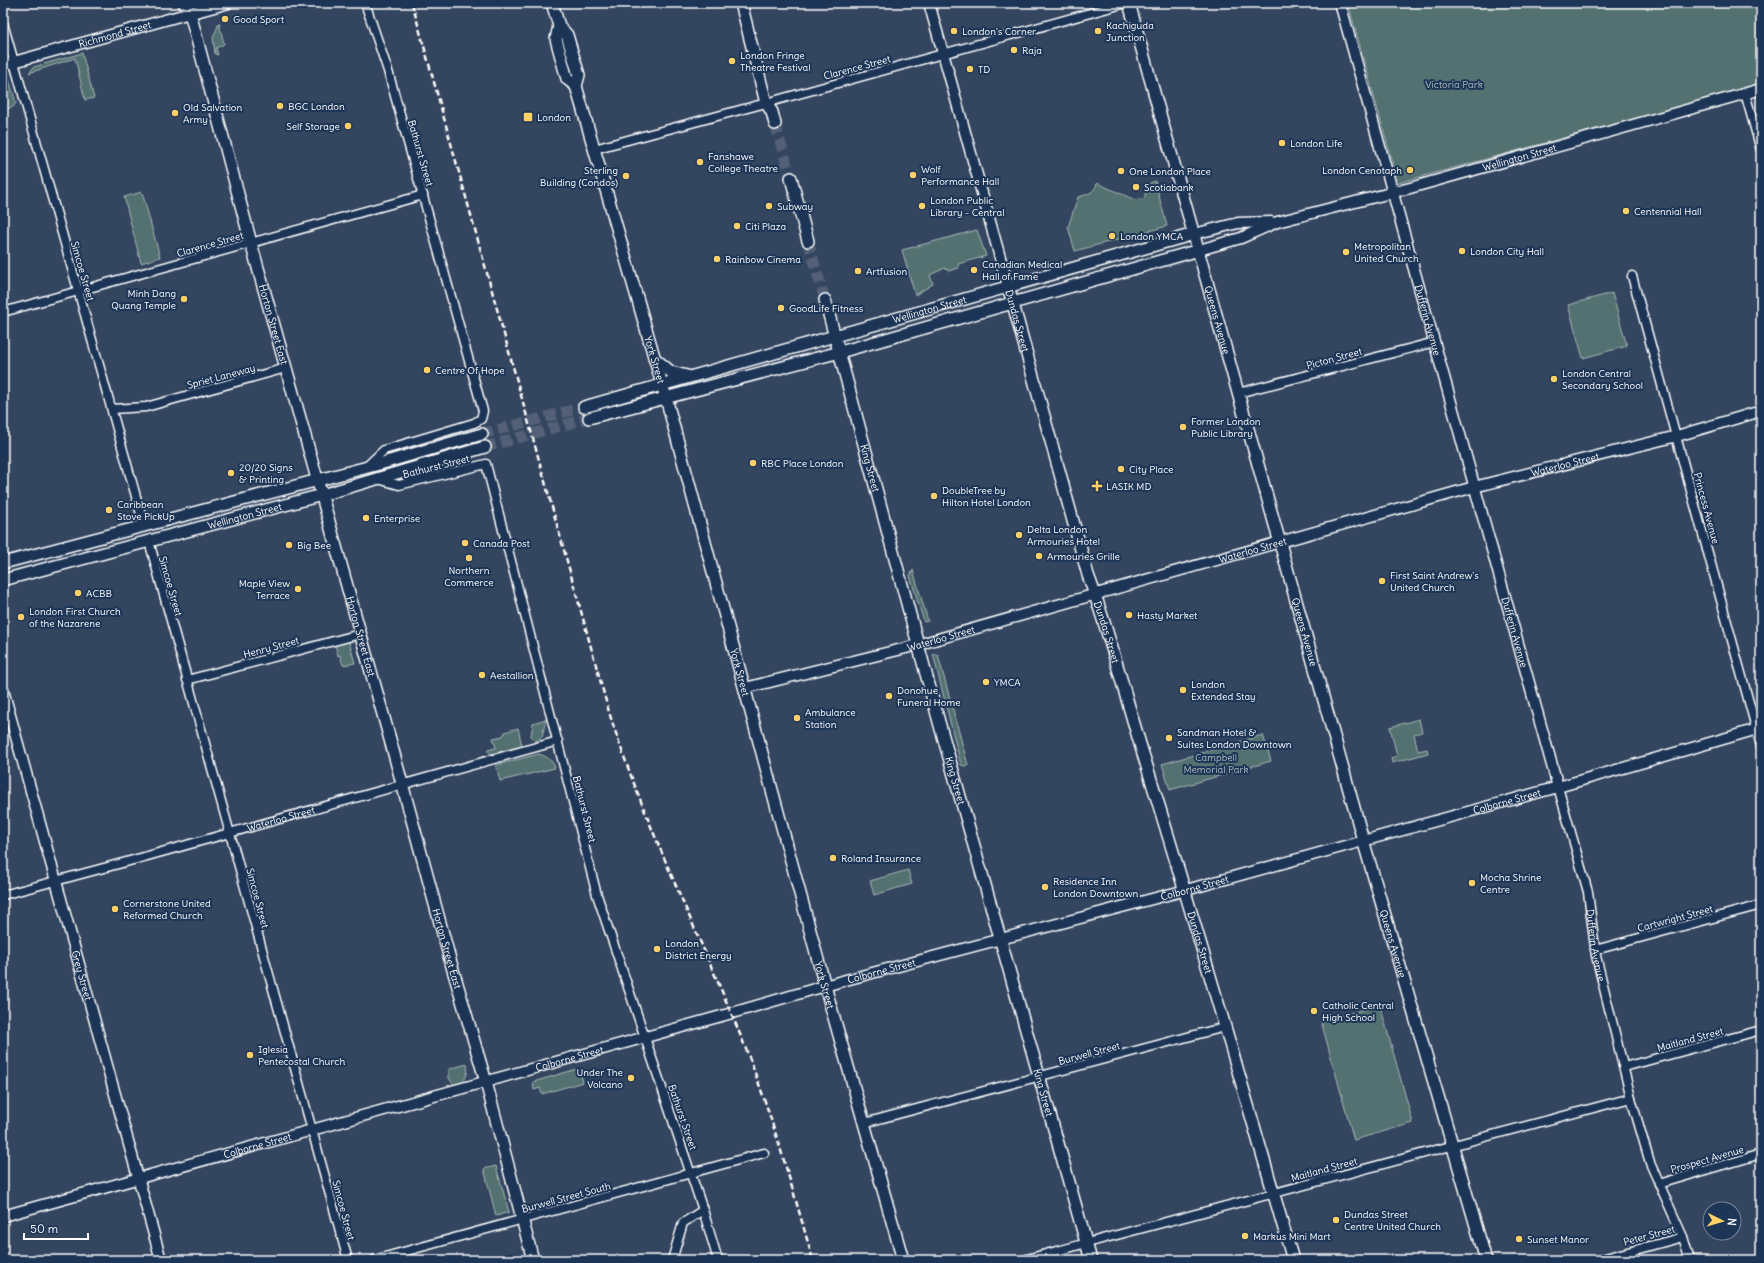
<svg xmlns="http://www.w3.org/2000/svg" width="1764" height="1263" font-family="Delius,sans-serif">
<style>
.green{fill:#537170;stroke:#a9b8b8}
.lines{fill:none;stroke-linecap:round;stroke-linejoin:round}
.secondary-tunnel{stroke:#526177;stroke-width:11;stroke-dasharray:11 5.5;stroke-linecap:butt}
.minor-casing{stroke:#fff;stroke-width:11}
.tertiary-casing{stroke:#fff;stroke-width:13}
.secondary-casing{stroke:#fff;stroke-width:14}
.minor{stroke:#1d3557;stroke-width:8}
.tertiary{stroke:#1d3557;stroke-width:10}
.secondary{stroke:#1d3557;stroke-width:11}
.rail{stroke:#fff;stroke-width:2.5;stroke-dasharray:6 3;stroke-linecap:butt}
.poi-dot{fill:#ffd166;stroke:#1d3557;stroke-width:1.5}
.labels{text-anchor:middle;stroke-width:4;stroke-linejoin:round;paint-order:stroke}
.poi-label{font-size:10px;fill:#fff;stroke:#1d3557;text-anchor:start}
.street-label{font-size:10px;fill:#fff;stroke:#1d3557}
.park-label{font-size:10px;fill:#b2bfbf;stroke:#1d3557}
</style>
<rect width="100%" height="100%" fill="#33455f"/>
<filter id="ink" filterUnits="userSpaceOnUse"><feTurbulence type="fractalNoise" baseFrequency=".025" numOctaves="2"/><feDisplacementMap in="SourceGraphic" scale="8" xChannelSelector="R" yChannelSelector="G"/><feConvolveMatrix kernelMatrix="1 2 1 2 8 2 1 2 1" color-interpolation-filters="sRGB"/></filter>
<g filter="url(#ink)">
<!-- green -->
<g class="green">
<path d="M1348,3H1761V84L1398,183Z"/>
<path d="M219,23L224,44L216,48L218,55L215,54L213,38Z"/>
<path d="M82,53L94,98L85,100L75,58L29,73L34,67Z"/>
<path d="M3,76L9,80L16,103L13,107L6,109L3,108Z"/>
<path d="M1155,181L1167,226L1075,251L1068,227L1078,197C1086,195 1095,193 1097,183L1135,200L1145,198V194L1150,183Z"/>
<path d="M142,192L160,257L141,263L124,197Z"/>
<path d="M977,230L986,256L958,264L959,268L948,271L945,268L930,275L933,284L915,295L902,250Z"/>
<path d="M1612,293L1627,346L1583,358L1568,305Z"/>
<path d="M913,570L928,621L924,622L910,576Z"/>
<path d="M345,641L349,642L355,663L343,665L340,655L338,656L335,645Z"/>
<path d="M933,654H935L938,655L968,765L964,766L961,765Z"/>
<path d="M546,719L542,737L537,741H535L531,736L533,723Z"/>
<path d="M1419,719L1422,732L1414,734L1418,751L1427,749L1428,753L1392,763L1391,758L1397,756L1390,727Z"/>
<path d="M518,728L522,746L491,754L487,750L496,748L493,738L503,736L505,732Z"/>
<path d="M1263,735L1271,761L1170,790L1162,764Z"/>
<path d="M539,754C547,757 552,759 555,768L500,781L496,765Z"/>
<path d="M908,870L912,884L874,895L870,881Z"/>
<path d="M1380,1005L1413,1123L1354,1140L1321,1021Z"/>
<path d="M467,1064C469,1076 465,1082 454,1086L449,1078V1069Z"/>
<path d="M577,1069L580,1072L583,1082L542,1094L540,1088L534,1090L533,1082Z"/>
<path d="M496,1166L509,1212L496,1216L484,1169Z"/>
</g>
<g class="lines">
<!-- secondary-tunnel -->
<g class="secondary-tunnel">
<path d="M775,124L791,178"/>
<path d="M808,241L825,300"/>
<path d="M482,434L584,407"/>
<path d="M485,447L589,418"/>
</g>
<!-- minor casing -->
<g class="minor-casing">
<g id="minor">
<path d="M365,3L388,71L483,411L481,419L474,423L384,450L367,466"/>
<path d="M3,23L144,525"/>
<path d="M1745,93L1761,150"/>
<path d="M594,149L766,103L1126,3"/>
<path d="M1632,276L1761,746"/>
<path d="M3,312L423,195"/>
<path d="M1238,393L1435,342"/>
<path d="M112,409L146,407L286,368"/>
<path d="M378,479L399,485L486,464L597,895L703,1210L718,1260"/>
<path d="M149,541L348,1260"/>
<path d="M187,680L360,634"/>
<path id="s1" d="M1558,787L1588,892L1596,956L1631,1098L1650,1163L1683,1237L1690,1260"/>
<path id="s2" d="M3,895L126,862L558,741"/>
<path d="M1595,950L1761,905"/>
<path d="M1624,1067L1761,1030"/>
<path d="M864,1123L1225,1027"/>
<path d="M1659,1184L1761,1154"/>
<path d="M374,1260L764,1153"/>
<path d="M672,1260L683,1223L703,1210"/>
<path d="M1023,1260L1631,1098"/>
<path d="M1598,1260L1683,1237"/>
</g>
</g>
<!-- tertiary casing -->
<g class="tertiary-casing">
<g id="tertiary">
<path d="M929,3L1008,286"/>
<path id="s3" d="M1340,3L1558,787"/>
<path id="s4" d="M3,65L190,13"/>
<path d="M1194,234L1238,223L1271,222"/>
<path id="s5" d="M1199,250L1241,238L1277,222L1410,188L1761,89"/>
<path id="s6" d="M745,688L906,648L1474,487L1677,436L1761,411"/>
<path id="s7" d="M3,690L161,1260"/>
<path id="s8" d="M3,1216L725,1015L842,981L1186,890L1558,787L1761,728"/>
</g>
</g>
<!-- secondary casing -->
<g class="secondary-casing">
<g id="secondary">
<path id="s9" d="M184,3L190,13L251,243L391,743L451,963L486,1082L533,1260"/>
<path id="s10" d="M552,3L559,26L567,35L579,75L576,86L666,398L825,986L903,1260"/>
<path d="M741,3L766,103L772,112L775,124"/>
<path id="s11" d="M1129,3L1363,840L1486,1260"/>
<path d="M190,13L227,3"/>
<path d="M559,26L556,39L567,79L576,86"/>
<path d="M791,178L808,241"/>
<path id="s12" d="M1008,286L1088,575C1110,634 1125,696 1144,757C1196,924 1244,1092 1293,1260"/>
<path id="s13" d="M825,300L939,722L1091,1260"/>
<path d="M654,358L671,372L687,376"/>
<path id="s14" d="M584,407L1194,234"/>
<path d="M589,418L840,352L1199,250"/>
<path d="M3,563L383,463L482,434"/>
<path id="s15" d="M3,580L322,495L485,447"/>
</g>
</g>
<!-- minor -->
<use href="#minor" class="minor"/>
<!-- tertiary -->
<use href="#tertiary" class="tertiary"/>
<!-- secondary -->
<use href="#secondary" class="secondary"/>
<!-- rail -->
<path class="rail" d="M412,3L609,712C645,826 699,933 744,1044C772,1115 792,1187 813,1260"/>
</g>
</g>
<!-- markers -->
<g class="poi-dot">
<circle cx="225" cy="19" r="4"/>
<circle cx="954" cy="31" r="4"/>
<circle cx="1098" cy="31" r="4"/>
<circle cx="1014" cy="50" r="4"/>
<circle cx="732" cy="61" r="4"/>
<circle cx="970" cy="69" r="4"/>
<circle cx="280" cy="106" r="4"/>
<circle cx="175" cy="113" r="4"/>
<rect x="523" y="112" width="10" height="10" rx="2"/>
<circle cx="348" cy="126" r="4"/>
<circle cx="1282" cy="143" r="4"/>
<circle cx="700" cy="162" r="4"/>
<circle cx="1410" cy="170" r="4"/>
<circle cx="1121" cy="171" r="4"/>
<circle cx="913" cy="175" r="4"/>
<circle cx="626" cy="176" r="4"/>
<circle cx="1136" cy="187" r="4"/>
<circle cx="769" cy="206" r="4"/>
<circle cx="922" cy="206" r="4"/>
<circle cx="1626" cy="211" r="4"/>
<circle cx="737" cy="226" r="4"/>
<circle cx="1112" cy="236" r="4"/>
<circle cx="1462" cy="251" r="4"/>
<circle cx="1346" cy="252" r="4"/>
<circle cx="717" cy="259" r="4"/>
<circle cx="974" cy="270" r="4"/>
<circle cx="858" cy="271" r="4"/>
<circle cx="184" cy="299" r="4"/>
<circle cx="781" cy="308" r="4"/>
<circle cx="427" cy="370" r="4"/>
<circle cx="1554" cy="379" r="4"/>
<circle cx="1183" cy="427" r="4"/>
<circle cx="753" cy="463" r="4"/>
<circle cx="1121" cy="469" r="4"/>
<circle cx="231" cy="473" r="4"/>
<path d="M1095 480h4v4h4v4h-4v4h-4v-4h-4v-4h4z"/>
<circle cx="934" cy="496" r="4"/>
<circle cx="109" cy="510" r="4"/>
<circle cx="366" cy="518" r="4"/>
<circle cx="1019" cy="535" r="4"/>
<circle cx="465" cy="543" r="4"/>
<circle cx="289" cy="545" r="4"/>
<circle cx="1039" cy="556" r="4"/>
<circle cx="469" cy="558" r="4"/>
<circle cx="1382" cy="581" r="4"/>
<circle cx="298" cy="589" r="4"/>
<circle cx="78" cy="593" r="4"/>
<circle cx="1129" cy="615" r="4"/>
<circle cx="21" cy="617" r="4"/>
<circle cx="482" cy="675" r="4"/>
<circle cx="986" cy="682" r="4"/>
<circle cx="1183" cy="690" r="4"/>
<circle cx="889" cy="696" r="4"/>
<circle cx="797" cy="718" r="4"/>
<circle cx="1169" cy="738" r="4"/>
<circle cx="833" cy="858" r="4"/>
<circle cx="1472" cy="883" r="4"/>
<circle cx="1045" cy="887" r="4"/>
<circle cx="115" cy="909" r="4"/>
<circle cx="657" cy="949" r="4"/>
<circle cx="1314" cy="1011" r="4"/>
<circle cx="250" cy="1055" r="4"/>
<circle cx="631" cy="1078" r="4"/>
<circle cx="1336" cy="1220" r="4"/>
<circle cx="1245" cy="1236" r="4"/>
<circle cx="1519" cy="1239" r="4"/>
</g>
<g class="labels">
<!-- poi labels -->
<g class="poi-label">
<text x="233" y="23">Good Sport</text>
<text x="1106" y="29">Kachiguda<tspan x="1106" dy="12">Junction</tspan></text>
<text x="962" y="35">London's Corner</text>
<text x="1022" y="54">Raja</text>
<text x="740" y="59">London Fringe<tspan x="740" dy="12">Theatre Festival</tspan></text>
<text x="978" y="73">TD</text>
<text x="288" y="110">BGC London</text>
<text x="183" y="111">Old Salvation<tspan x="183" dy="12">Army</tspan></text>
<text x="537" y="121">London</text>
<text x="340" y="130" text-anchor="end">Self Storage</text>
<text x="1290" y="147">London Life</text>
<text x="708" y="160">Fanshawe<tspan x="708" dy="12">College Theatre</tspan></text>
<text x="921" y="173">Wolf<tspan x="921" dy="12">Performance Hall</tspan></text>
<text x="618" y="174" text-anchor="end">Sterling<tspan x="618" dy="12">Building (Condos)</tspan></text>
<text x="1402" y="174" text-anchor="end">London Cenotaph</text>
<text x="1129" y="175">One London Place</text>
<text x="1144" y="191">Scotiabank</text>
<text x="930" y="204">London Public<tspan x="930" dy="12">Library - Central</tspan></text>
<text x="777" y="210">Subway</text>
<text x="1634" y="215">Centennial Hall</text>
<text x="745" y="230">Citi Plaza</text>
<text x="1120" y="240">London YMCA</text>
<text x="1354" y="250">Metropolitan<tspan x="1354" dy="12">United Church</tspan></text>
<text x="1470" y="255">London City Hall</text>
<text x="725" y="263">Rainbow Cinema</text>
<text x="982" y="268">Canadian Medical<tspan x="982" dy="12">Hall of Fame</tspan></text>
<text x="866" y="275">Artfusion</text>
<text x="176" y="297" text-anchor="end">Minh Dang<tspan x="176" dy="12">Quang Temple</tspan></text>
<text x="789" y="312">GoodLife Fitness</text>
<text x="435" y="374">Centre Of Hope</text>
<text x="1562" y="377">London Central<tspan x="1562" dy="12">Secondary School</tspan></text>
<text x="1191" y="425">Former London<tspan x="1191" dy="12">Public Library</tspan></text>
<text x="761" y="467">RBC Place London</text>
<text x="239" y="471">20/20 Signs<tspan x="239" dy="12">&amp; Printing</tspan></text>
<text x="1129" y="473">City Place</text>
<text x="1106" y="490">LASIK MD</text>
<text x="942" y="494">DoubleTree by<tspan x="942" dy="12">Hilton Hotel London</tspan></text>
<text x="117" y="508">Caribbean<tspan x="117" dy="12">Stove PickUp</tspan></text>
<text x="374" y="522">Enterprise</text>
<text x="1027" y="533">Delta London<tspan x="1027" dy="12">Armouries Hotel</tspan></text>
<text x="473" y="547">Canada Post</text>
<text x="297" y="549">Big Bee</text>
<text x="1047" y="560">Armouries Grille</text>
<text x="469" y="574" text-anchor="middle">Northern<tspan x="469" dy="12">Commerce</tspan></text>
<text x="1390" y="579">First Saint Andrew's<tspan x="1390" dy="12">United Church</tspan></text>
<text x="290" y="587" text-anchor="end">Maple View<tspan x="290" dy="12">Terrace</tspan></text>
<text x="86" y="597">ACBB</text>
<text x="29" y="615">London First Church<tspan x="29" dy="12">of the Nazarene</tspan></text>
<text x="1137" y="619">Hasty Market</text>
<text x="490" y="679">Aestallion</text>
<text x="994" y="686">YMCA</text>
<text x="1191" y="688">London<tspan x="1191" dy="12">Extended Stay</tspan></text>
<text x="897" y="694">Donohue<tspan x="897" dy="12">Funeral Home</tspan></text>
<text x="805" y="716">Ambulance<tspan x="805" dy="12">Station</tspan></text>
<text x="1177" y="736">Sandman Hotel &amp;<tspan x="1177" dy="12">Suites London Downtown</tspan></text>
<text x="841" y="862">Roland Insurance</text>
<text x="1480" y="881">Mocha Shrine<tspan x="1480" dy="12">Centre</tspan></text>
<text x="1053" y="885">Residence Inn<tspan x="1053" dy="12">London Downtown</tspan></text>
<text x="123" y="907">Cornerstone United<tspan x="123" dy="12">Reformed Church</tspan></text>
<text x="665" y="947">London<tspan x="665" dy="12">District Energy</tspan></text>
<text x="1322" y="1009">Catholic Central<tspan x="1322" dy="12">High School</tspan></text>
<text x="258" y="1053">Iglesia<tspan x="258" dy="12">Pentecostal Church</tspan></text>
<text x="623" y="1076" text-anchor="end">Under The<tspan x="623" dy="12">Volcano</tspan></text>
<text x="1344" y="1218">Dundas Street<tspan x="1344" dy="12">Centre United Church</tspan></text>
<text x="1253" y="1240">Markus Mini Mart</text>
<text x="1527" y="1243">Sunset Manor</text>
</g>
<!-- street labels -->
<g class="street-label">
<text dy="4" stroke="none"><textPath href="#s4" startOffset="116">Richmond Street</textPath></text>
<text transform="translate(857 67) rotate(-15)" y="4">Clarence Street</text>
<text transform="translate(421 153) rotate(74)" y="4">Bathurst Street</text>
<text dy="4" stroke="none"><textPath href="#s5" startOffset="334">Wellington Street</textPath></text>
<text transform="translate(210 244) rotate(-16)" y="4">Clarence Street</text>
<text transform="translate(83 271) rotate(74)" y="4">Simcoe Street</text>
<text dy="4" stroke="none"><textPath href="#s14" startOffset="359">Wellington Street</textPath></text>
<text dy="4" stroke="none"><textPath href="#s11" startOffset="329">Queens Avenue</textPath></text>
<text dy="4" stroke="none"><textPath href="#s3" startOffset="329">Dufferin Avenue</textPath></text>
<text dy="4" stroke="none"><textPath href="#s12" startOffset="36">Dundas Street</textPath></text>
<text dy="4" stroke="none"><textPath href="#s9" startOffset="334">Horton Street East</textPath></text>
<text transform="translate(1334 358) rotate(-15)" y="4">Picton Street</text>
<text dy="4" stroke="none"><textPath href="#s10" startOffset="374">York Street</textPath></text>
<text transform="translate(221 376) rotate(-15)" y="4">Spriet Laneway</text>
<text dy="4" stroke="none"><textPath href="#s6" startOffset="850">Waterloo Street</textPath></text>
<text transform="translate(436 466) rotate(-14)" y="4">Bathurst Street</text>
<text dy="4" stroke="none"><textPath href="#s13" startOffset="174">King Street</textPath></text>
<text transform="translate(1707 508) rotate(75)" y="4">Princess Avenue</text>
<text dy="4" stroke="none"><textPath href="#s15" startOffset="250">Wellington Street</textPath></text>
<text dy="4" stroke="none"><textPath href="#s6" startOffset="526">Waterloo Street</textPath></text>
<text transform="translate(171 586) rotate(74)" y="4">Simcoe Street</text>
<text dy="4" stroke="none"><textPath href="#s11" startOffset="653">Queens Avenue</textPath></text>
<text dy="4" stroke="none"><textPath href="#s3" startOffset="653">Dufferin Avenue</textPath></text>
<text dy="4" stroke="none"><textPath href="#s12" startOffset="360">Dundas Street</textPath></text>
<text dy="4" stroke="none"><textPath href="#s9" startOffset="658">Horton Street East</textPath></text>
<text dy="4" stroke="none"><textPath href="#s6" startOffset="202">Waterloo Street</textPath></text>
<text transform="translate(271 647) rotate(-15)" y="4">Henry Street</text>
<text dy="4" stroke="none"><textPath href="#s10" startOffset="698">York Street</textPath></text>
<text dy="4" stroke="none"><textPath href="#s13" startOffset="498">King Street</textPath></text>
<text dy="4" stroke="none"><textPath href="#s8" startOffset="1560">Colborne Street</textPath></text>
<text transform="translate(585 809) rotate(76)" y="4">Bathurst Street</text>
<text dy="4" stroke="none"><textPath href="#s2" startOffset="288">Waterloo Street</textPath></text>
<text dy="4" stroke="none"><textPath href="#s8" startOffset="1236">Colborne Street</textPath></text>
<text transform="translate(258 898) rotate(75)" y="4">Simcoe Street</text>
<text transform="translate(1675 918) rotate(-15)" y="4">Cartwright Street</text>
<text dy="4" stroke="none"><textPath href="#s12" startOffset="684">Dundas Street</textPath></text>
<text dy="4" stroke="none"><textPath href="#s11" startOffset="977">Queens Avenue</textPath></text>
<text dy="4" stroke="none"><textPath href="#s1" startOffset="163">Dufferin Avenue</textPath></text>
<text dy="4" stroke="none"><textPath href="#s9" startOffset="982">Horton Street East</textPath></text>
<text dy="4" stroke="none"><textPath href="#s8" startOffset="912">Colborne Street</textPath></text>
<text dy="4" stroke="none"><textPath href="#s7" startOffset="296">Grey Street</textPath></text>
<text dy="4" stroke="none"><textPath href="#s10" startOffset="1022">York Street</textPath></text>
<text transform="translate(1690 1039) rotate(-15)" y="4">Maitland Street</text>
<text transform="translate(1089 1053) rotate(-15)" y="4">Burwell Street</text>
<text dy="4" stroke="none"><textPath href="#s8" startOffset="588">Colborne Street</textPath></text>
<text dy="4" stroke="none"><textPath href="#s13" startOffset="822">King Street</textPath></text>
<text transform="translate(683 1117) rotate(71)" y="4">Bathurst Street</text>
<text dy="4" stroke="none"><textPath href="#s8" startOffset="264">Colborne Street</textPath></text>
<text transform="translate(1707 1159) rotate(-16)" y="4">Prospect Avenue</text>
<text transform="translate(1324 1169) rotate(-15)" y="4">Maitland Street</text>
<text transform="translate(566 1197) rotate(-15)" y="4">Burwell Street South</text>
<text transform="translate(344 1210) rotate(75)" y="4">Simcoe Street</text>
<text transform="translate(1649 1235) rotate(-15)" y="4">Peter Street</text>
</g>
<!-- park labels -->
<g class="park-label">
<text x="1454" y="88">Victoria Park</text>
<text x="1216" y="761">Campbell<tspan x="1216" dy="12">Memorial Park</tspan></text>
</g>
</g>
<!-- margin -->
<rect width="1764" height="1263" fill="none" stroke="#1d3557" stroke-width="16"/>
<rect x="8" y="8" width="1748" height="1247" fill="none" stroke="#fff" stroke-width="1.5" filter="url(#ink)"/>
<!-- north arrow -->
<g transform="translate(1722 1221) rotate(95)"><circle r="19" fill="#1d3557" stroke="#77869a"/>
<path d="M0-3L7 15L0 10L-7 15Z" fill="#ffd166"/>
<text y="-6" font-size="11" font-weight="bold" text-anchor="middle" fill="#ffffff">N</text>
</g>
<!-- scale -->
<path d="M24 1233v6h64v-6" fill="none" stroke="#ffffff" stroke-width="2"/>
<text x="30" y="1233" font-size="12" fill="#ffffff" stroke="#1d3557" stroke-width="3" paint-order="stroke">50 m</text>
</svg>
